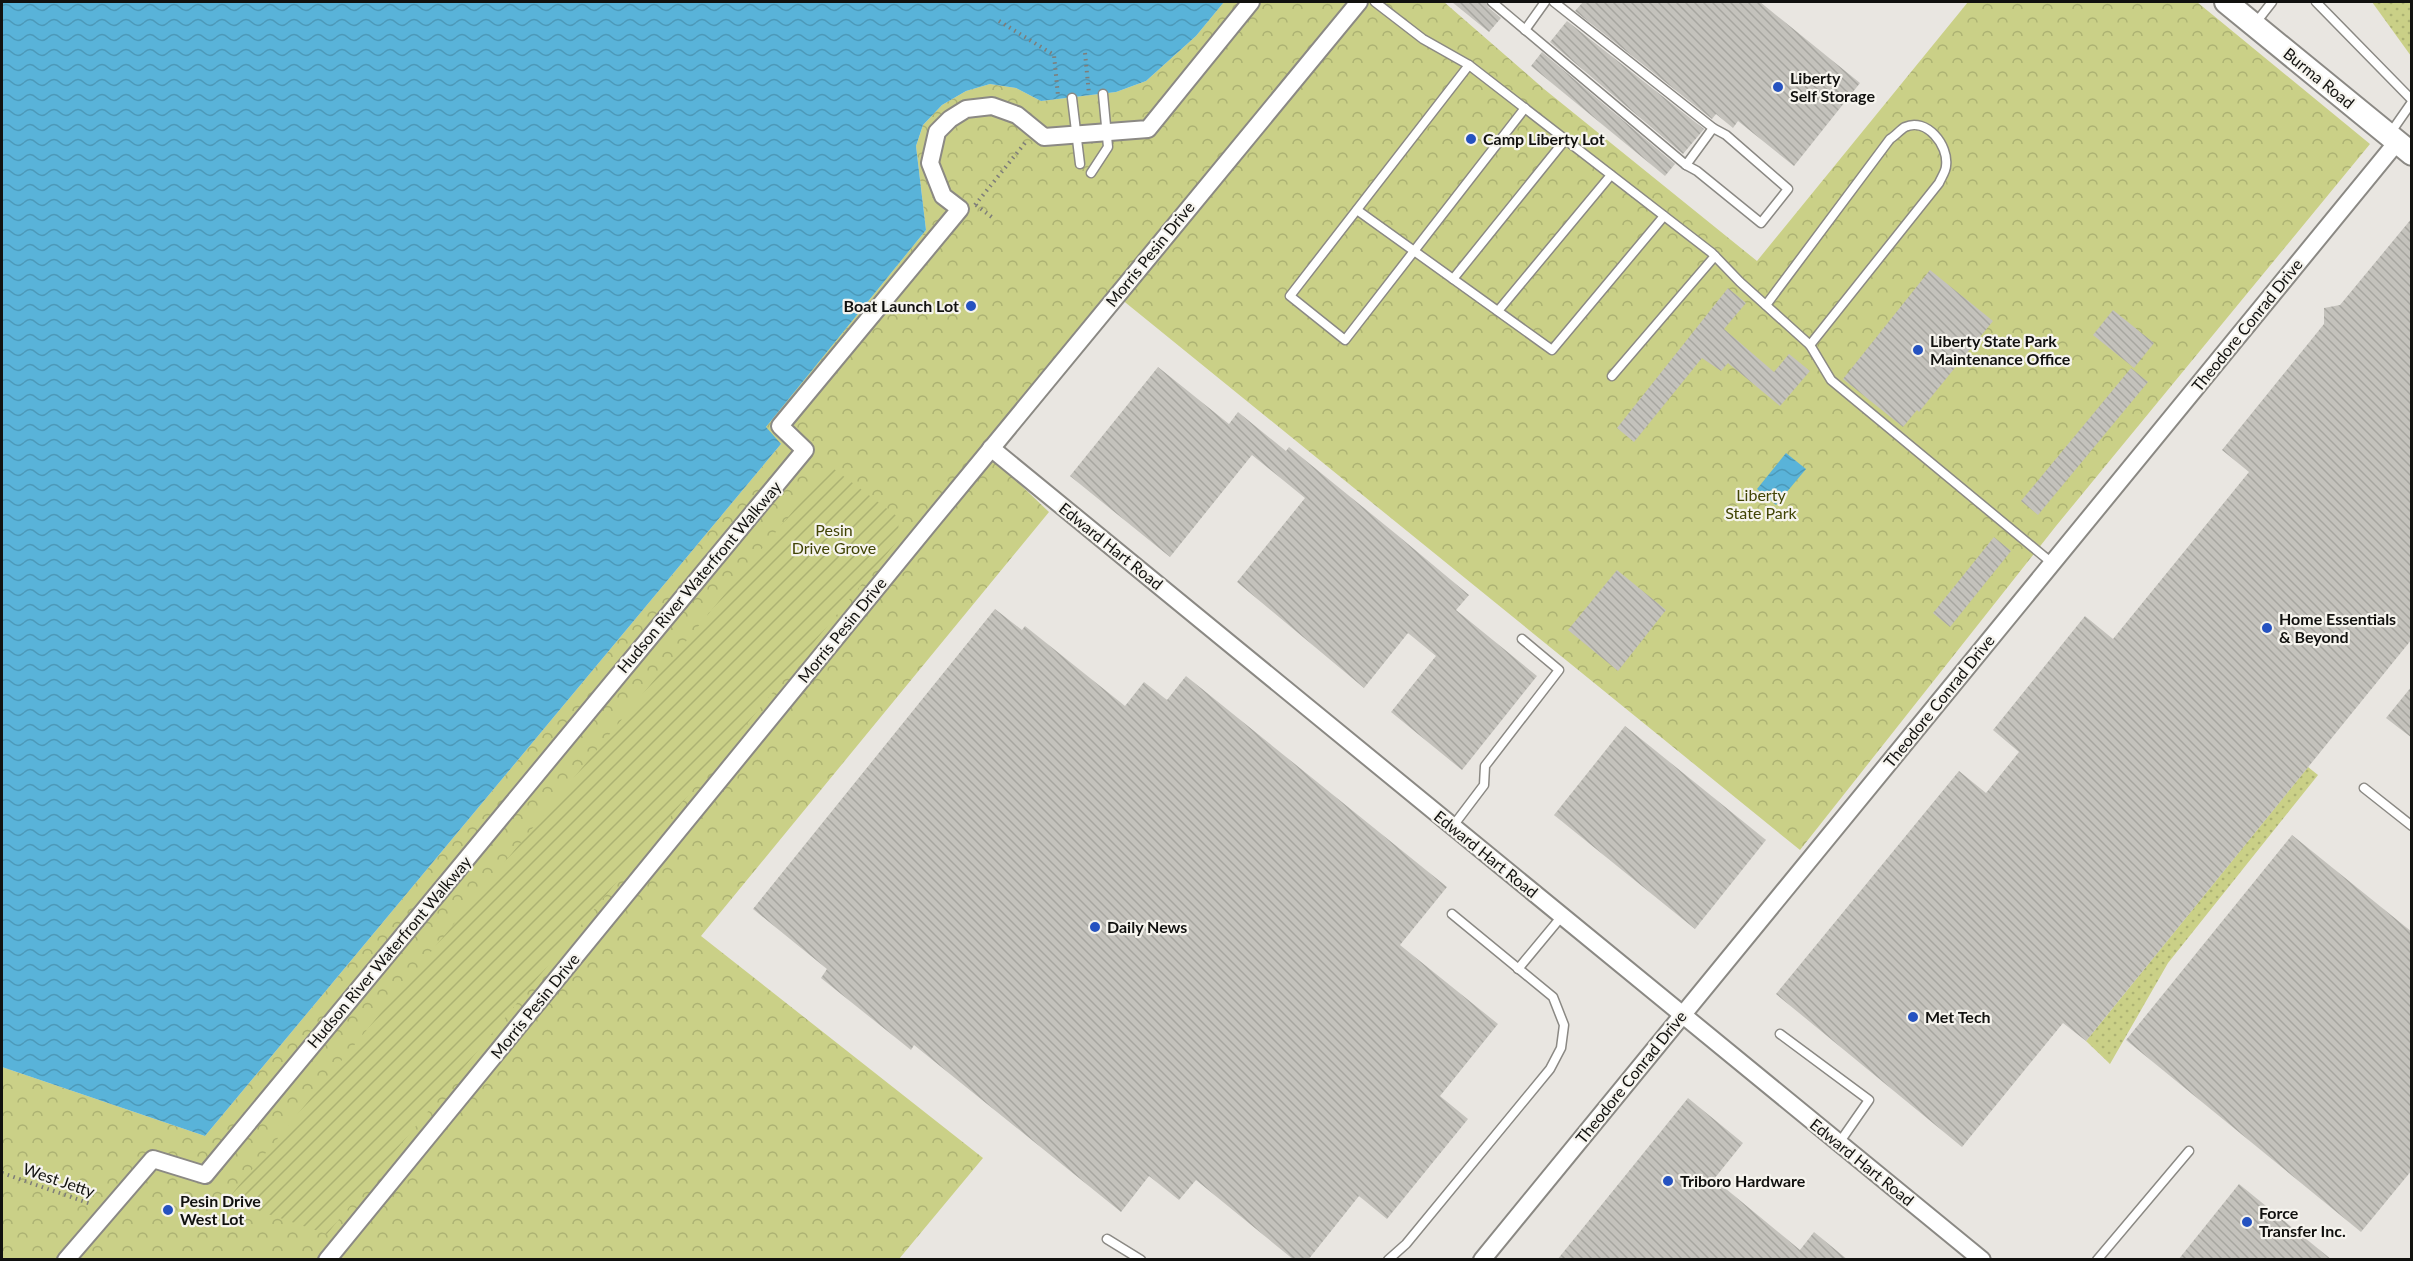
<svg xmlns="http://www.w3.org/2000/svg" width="2413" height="1261" font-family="Lato,sans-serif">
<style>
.grass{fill:url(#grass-dots)}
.park{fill:url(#park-crowns)}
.garden{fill:url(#garden-furrows)}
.water{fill:url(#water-waves)}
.building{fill:url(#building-back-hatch)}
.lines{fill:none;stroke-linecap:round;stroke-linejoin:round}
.lane-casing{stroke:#8b8984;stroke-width:11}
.street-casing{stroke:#8b8984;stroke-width:20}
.secondary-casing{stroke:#8b8984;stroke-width:26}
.path{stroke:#7e7d79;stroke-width:4;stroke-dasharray:1.5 4.5;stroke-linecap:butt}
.lane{stroke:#fff;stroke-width:8}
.street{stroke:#fff;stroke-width:16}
.secondary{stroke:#fff;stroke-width:22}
.poi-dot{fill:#2552c0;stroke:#f6f4ee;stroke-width:2}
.labels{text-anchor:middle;stroke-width:4.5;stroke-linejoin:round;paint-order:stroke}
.poi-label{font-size:16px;font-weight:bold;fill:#11110f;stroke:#f6f4ee;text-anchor:start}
.street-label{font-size:16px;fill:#11110f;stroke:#f6f4ee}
.park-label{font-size:16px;fill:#414405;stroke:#f6f4ee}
</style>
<defs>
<pattern id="grass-dots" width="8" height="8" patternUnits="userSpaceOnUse" patternTransform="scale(1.5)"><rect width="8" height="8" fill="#cad087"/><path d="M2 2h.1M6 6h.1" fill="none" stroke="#acb273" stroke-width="1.8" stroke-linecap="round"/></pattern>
<pattern id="park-crowns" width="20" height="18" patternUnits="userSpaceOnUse" patternTransform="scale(1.5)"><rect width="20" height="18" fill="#cad087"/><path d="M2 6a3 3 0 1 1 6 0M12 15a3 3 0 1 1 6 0" fill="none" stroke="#acb273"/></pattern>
<pattern id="garden-furrows" width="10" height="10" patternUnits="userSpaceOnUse" patternTransform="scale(1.5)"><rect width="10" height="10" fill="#cad087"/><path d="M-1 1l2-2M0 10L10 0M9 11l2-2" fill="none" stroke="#acb273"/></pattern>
<pattern id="water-waves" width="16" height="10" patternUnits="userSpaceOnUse" patternTransform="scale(1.5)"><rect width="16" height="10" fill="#59b3d9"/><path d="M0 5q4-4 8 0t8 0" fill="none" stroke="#4c99b9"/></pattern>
<pattern id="building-back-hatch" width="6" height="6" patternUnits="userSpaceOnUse" patternTransform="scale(1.5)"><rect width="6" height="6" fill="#c4c2bc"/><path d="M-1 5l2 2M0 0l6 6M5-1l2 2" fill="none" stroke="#a7a6a0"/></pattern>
</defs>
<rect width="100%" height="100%" fill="#e9e6e1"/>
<!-- grass -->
<g class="grass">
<path d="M2372,2H2411V56Z"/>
<path d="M2308,767L2318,775L2168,963L2110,1064L2086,1041Z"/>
</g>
<!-- park -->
<path class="park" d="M1224,2H1444L1544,89L1757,261L1968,2H2197L2370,144L2056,526L1800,850L1110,290L982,448L1049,512L701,936L983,1158L899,1259L2,1260V1067L205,1136L781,444L765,428L926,230L916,146L923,125L942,105L966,91L990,84L1016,88L1041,101L1116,92L1146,81L1196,36Z"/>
<!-- garden -->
<path class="garden" d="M830,466L898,517L899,539L327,1234L227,1200Z"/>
<!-- water -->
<g class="water">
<path d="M2,2H1224L1196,36L1146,81L1116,92L1041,101L1016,88L990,84L966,91L942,105L923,125L916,146L926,230L766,427L781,444L205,1136L2,1067Z"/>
<path d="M1786,453L1806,469L1776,505L1757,489Z"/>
</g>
<!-- building -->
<g class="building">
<path d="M1452,2H1486L1488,7L1501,18L1489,32Z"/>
<path d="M1583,2H1760L1860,83L1794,166L1738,121L1733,128L1716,114L1712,119L1575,11Z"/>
<path d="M1567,21L1704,129L1683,154L1550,42Z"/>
<path d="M1542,52L1675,164L1665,176L1531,66Z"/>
<path d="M2412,218V639L2086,1041L2063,1023L1962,1147L1776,994L1959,771L1986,793L2019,752L1993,730L2085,616L2113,639L2249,472L2222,450L2324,324V308L2340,305Z"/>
<path d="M1930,270L1993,321L1919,412L1917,410L1903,427L1843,379Z"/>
<path d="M1728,288L1746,303L1724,329L1774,372L1789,354L1810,371L1780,406L1728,363L1721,371L1702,358L1634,442L1617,428Z"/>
<path d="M2113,310L2154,343L2134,368L2093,335Z"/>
<path d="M1158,367L1229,424L1238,412L1286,451L1289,447L1396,534L1469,595L1456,610L1537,676L1462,770L1391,712L1436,656L1408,633L1364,688L1237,582L1305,498L1252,455L1170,557L1070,476Z"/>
<path d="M2131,368L2148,382L2038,515L2021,501Z"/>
<path d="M1994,537L2011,551L1950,627L1933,613Z"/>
<path d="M1617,570L1666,610L1618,671L1568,630Z"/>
<path d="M995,609L1022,630L1025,626L1125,706L1144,682L1167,700L1186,676L1447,887L1400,945L1498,1024L1440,1096L1468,1119L1387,1219L1359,1196L1308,1260H1294L1196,1180L1179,1200L1149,1176L1121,1212L914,1045L911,1050L821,978L827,969L753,909Z"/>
<path d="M2412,686V738L2386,718Z"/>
<path d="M1625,726L1766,840L1695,929L1554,815Z"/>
<path d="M2292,835L2412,932V1170L2361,1232L2126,1040Z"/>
<path d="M1688,1098L1743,1143L1714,1179L1800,1250L1814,1232L1848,1260H1557Z"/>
<path d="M2239,1184L2332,1260H2178Z"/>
</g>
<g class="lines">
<!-- lane casing -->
<g class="lane-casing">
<g id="lane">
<path d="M1375,2L1423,39L1469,65L1712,253L1740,282L1810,345L1831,380L2052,563"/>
<path d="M1492,2L1686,165L1713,128L1554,2"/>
<path d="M2316,2L2412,100"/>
<path d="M2254,25L2272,2"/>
<path d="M1525,30L1545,2"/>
<path d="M1469,65L1290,296L1345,340L1525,108"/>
<path d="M1072,98L1080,164"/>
<path d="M2389,135L2412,102"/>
<path d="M1686,165L1697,171L1761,223L1788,189L1726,135L1713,128"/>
<path d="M1091,173L1108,147L1103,94"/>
<path d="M1357,210L1552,350L1664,216"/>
<path d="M1453,279L1565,140"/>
<path d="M1766,305L1890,139C1895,136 1900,130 1905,127C1926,117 1949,145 1946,166C1946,171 1941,178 1939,183L1810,345"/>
<path d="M1498,311L1611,175"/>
<path d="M1612,376L1715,256"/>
<path d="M2364,788L2412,826"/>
<path d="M1453,826L1484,785L1485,766L1559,670L1522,639"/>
<path d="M1518,969L1562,916"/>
<path d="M1780,1034L1869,1100L1839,1143"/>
<path d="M1107,1239L1141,1260"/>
<path d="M1388,1260L1406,1244L1550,1069L1561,1048L1564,1025L1553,997L1452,914"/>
<path d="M2097,1260L2189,1151"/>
</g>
</g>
<!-- street casing -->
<g class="street-casing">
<g id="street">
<path d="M991,448L1982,1260"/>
<path d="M66,1260L153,1159L205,1175L805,450L780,426L960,209L943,196L930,163L937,132L950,119L966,109L992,106L1017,115L1044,137L1148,129L1251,2"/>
<path d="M327,1260L929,524L1359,2"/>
<path d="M1482,1260L2397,142"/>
</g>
</g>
<!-- secondary casing -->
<g class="secondary-casing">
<path id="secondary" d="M2226,2L2412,154"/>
</g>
<!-- path -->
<g class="path">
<path d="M999,21L1054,55L1058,96"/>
<path d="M1085,53L1089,94"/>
<path d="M975,205L1025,143"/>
<path d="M976,205L993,218"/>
<path d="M2,1173L91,1204"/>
</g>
<!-- lane -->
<use href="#lane" class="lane"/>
<!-- street -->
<use href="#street" class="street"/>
<!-- secondary -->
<use href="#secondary" class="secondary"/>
</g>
<!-- markers -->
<g class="poi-dot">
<circle cx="1778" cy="87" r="6"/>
<circle cx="1471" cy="139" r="6"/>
<circle cx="971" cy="306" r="6"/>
<circle cx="1918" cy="350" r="6"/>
<circle cx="2267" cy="628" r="6"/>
<circle cx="1095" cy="927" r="6"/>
<circle cx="1913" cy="1017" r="6"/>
<circle cx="1668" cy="1181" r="6"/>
<circle cx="168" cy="1210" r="6"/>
<circle cx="2247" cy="1222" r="6"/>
</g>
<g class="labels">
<!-- poi labels -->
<g class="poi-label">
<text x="1790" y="84">Liberty<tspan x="1790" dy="18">Self Storage</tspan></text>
<text x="1483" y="145">Camp Liberty Lot</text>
<text x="959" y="312" text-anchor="end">Boat Launch Lot</text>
<text x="1930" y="347">Liberty State Park<tspan x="1930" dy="18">Maintenance Office</tspan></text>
<text x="2279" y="625">Home Essentials<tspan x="2279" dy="18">&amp; Beyond</tspan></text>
<text x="1107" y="933">Daily News</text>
<text x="1925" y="1023">Met Tech</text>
<text x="1680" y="1187">Triboro Hardware</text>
<text x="180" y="1207">Pesin Drive<tspan x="180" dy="18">West Lot</tspan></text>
<text x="2259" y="1219">Force<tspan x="2259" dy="18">Transfer Inc.</tspan></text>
</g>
<!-- street labels -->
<g class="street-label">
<text transform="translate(2319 78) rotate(39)" y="6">Burma Road</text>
<text transform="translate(1150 254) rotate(-51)" y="6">Morris Pesin Drive</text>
<text transform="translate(2247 325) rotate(-51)" y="6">Theodore Conrad Drive</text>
<text transform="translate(1111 546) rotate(39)" y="6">Edward Hart Road</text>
<text transform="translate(699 577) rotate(-50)" y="6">Hudson River Waterfront Walkway</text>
<text transform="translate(842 630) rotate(-51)" y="6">Morris Pesin Drive</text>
<text transform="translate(1939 701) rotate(-51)" y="6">Theodore Conrad Drive</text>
<text transform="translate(1486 854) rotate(39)" y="6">Edward Hart Road</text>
<text transform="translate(389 952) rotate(-50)" y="6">Hudson River Waterfront Walkway</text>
<text transform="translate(535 1006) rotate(-51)" y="6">Morris Pesin Drive</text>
<text transform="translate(1631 1077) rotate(-51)" y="6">Theodore Conrad Drive</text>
<text transform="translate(1862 1162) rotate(39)" y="6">Edward Hart Road</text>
<text transform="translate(59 1180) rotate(19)" y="6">West Jetty</text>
</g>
<!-- park labels -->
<g class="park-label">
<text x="1761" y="501">Liberty<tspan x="1761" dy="18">State Park</tspan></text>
<text x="834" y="536">Pesin<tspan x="834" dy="18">Drive Grove</tspan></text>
</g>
</g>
<!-- border -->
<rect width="2413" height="1261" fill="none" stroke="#11110f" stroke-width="6"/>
</svg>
